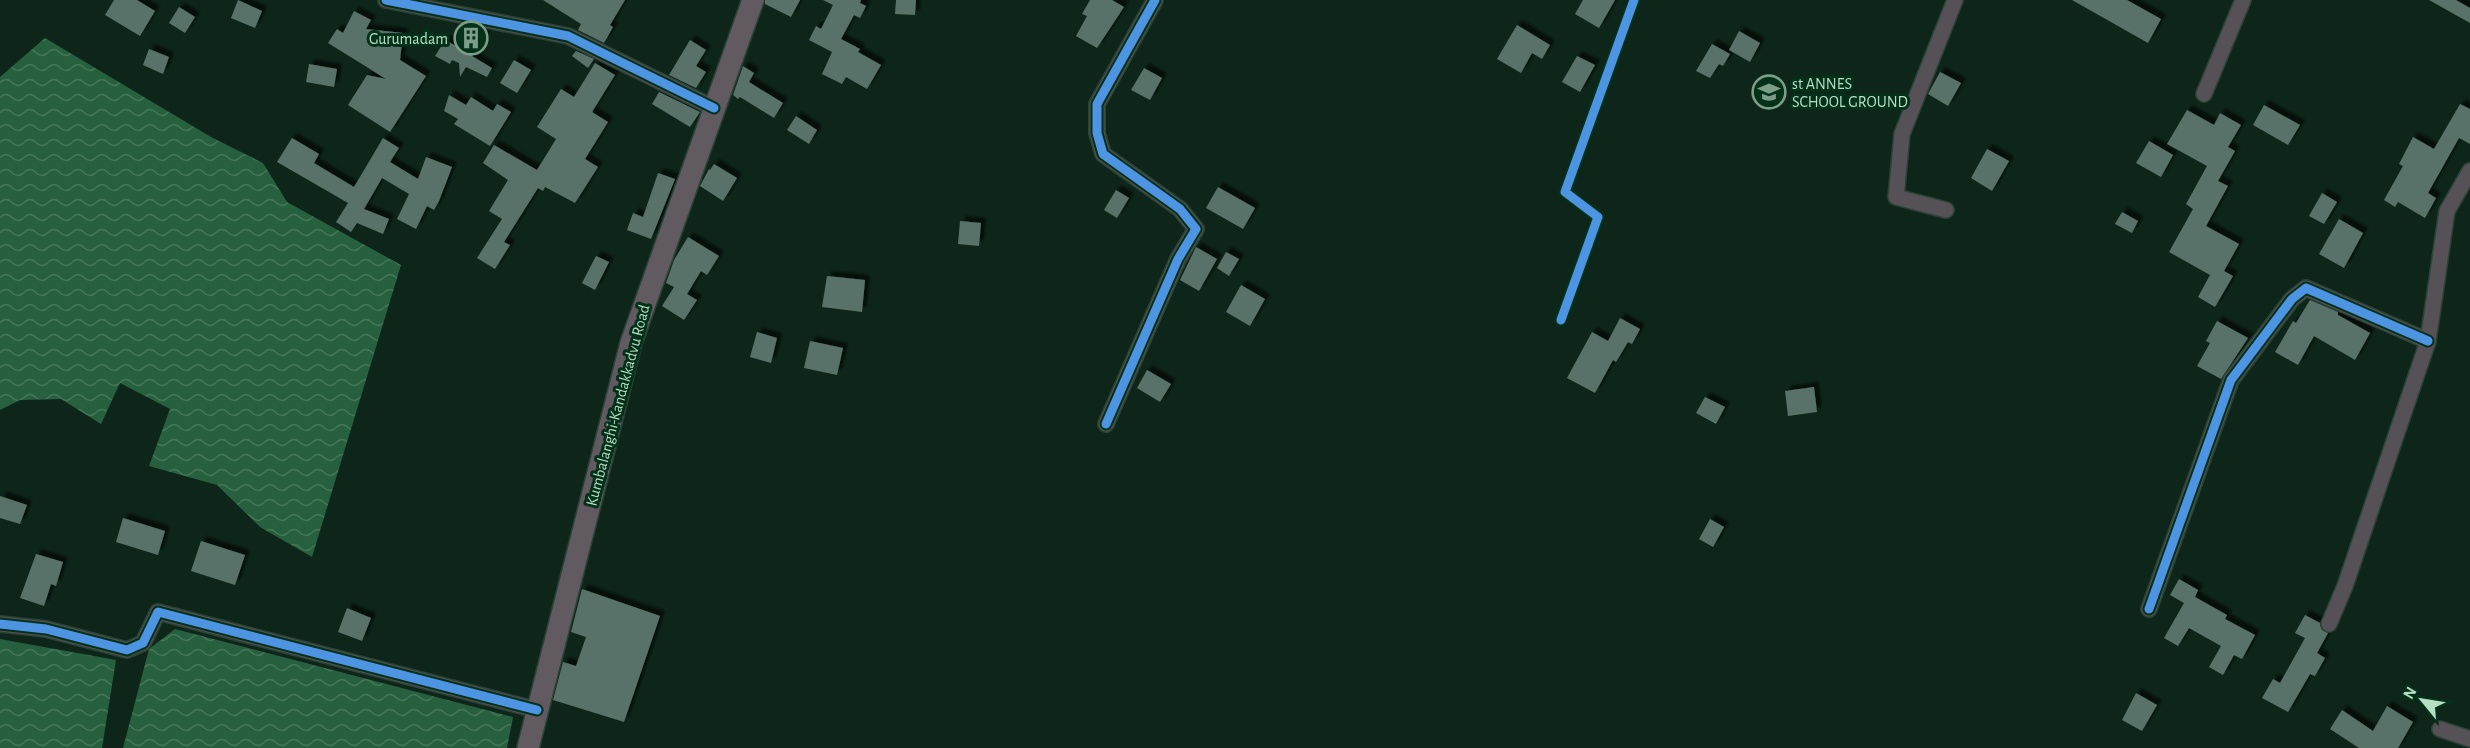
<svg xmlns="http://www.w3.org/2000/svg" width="2470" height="748" font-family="'Alegreya Sans',sans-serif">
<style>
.water{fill:url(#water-waves)}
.building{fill:#587269;filter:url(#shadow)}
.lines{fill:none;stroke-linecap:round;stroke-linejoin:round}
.minor-casing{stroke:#2b4235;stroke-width:18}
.secondary-casing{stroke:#2b4235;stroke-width:24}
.minor{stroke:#565156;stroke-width:15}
.secondary{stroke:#615a61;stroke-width:21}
.cycleway-casing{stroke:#033119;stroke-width:13}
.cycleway{stroke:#4d94e3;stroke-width:9}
.labels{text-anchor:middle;stroke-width:6;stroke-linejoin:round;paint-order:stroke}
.poi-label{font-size:16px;fill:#b7dec3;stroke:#033119;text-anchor:end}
.street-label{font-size:16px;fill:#b7dec3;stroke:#033119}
</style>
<defs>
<pattern id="water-waves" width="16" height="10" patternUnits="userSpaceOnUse" patternTransform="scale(1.5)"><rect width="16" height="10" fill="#27603e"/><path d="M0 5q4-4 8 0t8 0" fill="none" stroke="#447658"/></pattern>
<filter id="shadow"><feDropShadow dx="5" dy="-5" stdDeviation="1.5" flood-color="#0009"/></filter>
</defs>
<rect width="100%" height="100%" fill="#0e261a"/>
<!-- water -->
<g class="water">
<path d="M45,38L211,137L263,163L287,202L401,265L312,557L260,527L217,485L149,466L170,409L120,383L101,424L61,399L20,400L0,410V77Z"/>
<path d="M175,629L513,717L507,748H123L149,649Z"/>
<path d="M0,639L116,660L102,748H0Z"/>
</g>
<!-- building -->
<g class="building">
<path d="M114,0H137L155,11L140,36L105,15Z"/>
<path d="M238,0L262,11L255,28L231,18Z"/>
<path d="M543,0H625L610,25L613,27L604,43L578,30L581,24Z"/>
<path d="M765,0H800L791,17L765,4Z"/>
<path d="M823,0H861L860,3L866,6L860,18L854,15L841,39L860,49L858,52L881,65L867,89L846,77L842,84L822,74L832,52L809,40L816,26L821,29L833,5Z"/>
<path d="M896,0H916L915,15L895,14Z"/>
<path d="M1090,0H1112L1124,7L1097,48L1076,36L1087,16L1082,14Z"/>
<path d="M1583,0H1615L1599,28L1575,14Z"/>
<path d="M2072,0H2127L2161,19L2148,43Z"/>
<path d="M2429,0H2456L2470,8V23Z"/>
<path d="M179,7L195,17L185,33L169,23Z"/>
<path d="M354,11L371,20L366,29L403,33L400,60L426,76L390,132L348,105L367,75L386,79L328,43L337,29L343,33Z"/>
<path d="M1517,25L1550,45L1542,59L1532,53L1521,73L1497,59Z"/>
<path d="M463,27L486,34L472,56L492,68L487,77L466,67L460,77L459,63L452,60L450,64L435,56L445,40L458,47L457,33H461Z"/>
<path d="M1739,31L1760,43L1750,62L1729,50Z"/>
<path d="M690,40L706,50L696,66L706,72L696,88L669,75Z"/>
<path d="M1712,44L1730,54L1723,66L1719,64L1710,78L1696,71Z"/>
<path d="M149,49L169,57L163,74L143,65Z"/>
<path d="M576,51L594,59L588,68L572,56Z"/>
<path d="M1577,56L1595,65L1580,92L1562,82Z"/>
<path d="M514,60L531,70L517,93L500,83Z"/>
<path d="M595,63L615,75L592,112L608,122L585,159L598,167L575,203L545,187L543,191L538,188L504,242L510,245L495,269L477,258L502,219L489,211L508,180L483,163L494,145L537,170L556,139L537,127L561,89L574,97Z"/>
<path d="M309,64L337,69L334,87L306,82Z"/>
<path d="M743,66L754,73L749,82L783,103L774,118L740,97L738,99L733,95Z"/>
<path d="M1144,68L1162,78L1150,100L1131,90Z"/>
<path d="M1940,72L1961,83L1948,106L1928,94Z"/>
<path d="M659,92L700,112L690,127L652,104Z"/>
<path d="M449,95L466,105L471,97L493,111L497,104L511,112L490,146L454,124L458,119L444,111Z"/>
<path d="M2460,104L2470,109V144L2459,138L2428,193L2436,198L2425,218L2398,202L2395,207L2384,200L2403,166L2399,164L2413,137L2434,149Z"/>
<path d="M2264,105L2300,125L2288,145L2253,125Z"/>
<path d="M2187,110L2214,125L2220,113L2241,125L2228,147L2235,151L2218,181L2228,186L2206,226L2239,244L2224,271L2233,276L2215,307L2198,297L2210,275L2169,252L2193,209L2186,204L2207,166L2167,144Z"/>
<path d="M796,116L817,130L809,144L787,130Z"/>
<path d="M292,138L319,154L314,163L354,187L383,138L399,148L390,162L418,179L426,157L452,167L439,201L434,210L427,206L416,229L397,219L409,194L382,178L364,209L389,219L383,234L357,223L351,232L336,222L348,203L277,162Z"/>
<path d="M2149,141L2173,155L2161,177L2136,163Z"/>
<path d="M1987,149L2009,161L1992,191L1971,178Z"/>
<path d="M714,164L737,178L723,201L700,186L709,169L710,170Z"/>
<path d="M658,173L675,179L651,239L627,230L633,213L643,217Z"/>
<path d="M1218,187L1255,208L1243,229L1206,208Z"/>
<path d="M1116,190L1129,198L1117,218L1104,210Z"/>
<path d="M2322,193L2337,202L2324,224L2309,216Z"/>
<path d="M2122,212L2138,221L2132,233L2115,224Z"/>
<path d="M2339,219L2363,233L2344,268L2319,254Z"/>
<path d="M960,221L981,223L979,246L958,244Z"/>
<path d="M688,237L719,256L707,275L701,271L687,294L697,300L684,320L662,306L674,287L666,283L674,260Z"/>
<path d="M1196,247L1217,259L1199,291L1180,280Z"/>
<path d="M1226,252L1239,259L1229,276L1217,268Z"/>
<path d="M596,256L609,262L595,290L582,283Z"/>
<path d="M827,276L865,280L862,312L822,307Z"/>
<path d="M1241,285L1265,299L1250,326L1226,312Z"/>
<path d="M2310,300L2338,312V315L2370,333L2355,360L2314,336L2298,365L2275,352L2293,321L2296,323Z"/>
<path d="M1620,318L1640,329L1632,344L1628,342L1616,362L1613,360L1595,393L1567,378L1592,332L1608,341Z"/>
<path d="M2217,321L2248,338L2221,379L2197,366L2210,343L2206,341Z"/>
<path d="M757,332L777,338L771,363L750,357Z"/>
<path d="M810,341L843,348L837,375L804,368Z"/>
<path d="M1147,370L1171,384L1160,402L1137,388Z"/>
<path d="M1814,387L1817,412L1788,416L1785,391Z"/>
<path d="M1705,397L1725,407L1716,424L1696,413Z"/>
<path d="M0,496L27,505L20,524L0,518Z"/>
<path d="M123,518L165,531L158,555L116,542Z"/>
<path d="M1710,519L1724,527L1713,547L1699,539Z"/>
<path d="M201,541L245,555L235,585L191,571Z"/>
<path d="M36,554L63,562L56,586L51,584L44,606L20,598Z"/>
<path d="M2179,579L2198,590L2195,597L2227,615L2225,619L2255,635L2242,659L2234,655L2223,675L2209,667L2221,646L2189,628L2178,646L2164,638L2184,603L2170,595Z"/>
<path d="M582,589L660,616L624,722L553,700L563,662L576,666L586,637L571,632Z"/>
<path d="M347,608L371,618L362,641L338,632Z"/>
<path d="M2305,615L2320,623L2322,630L2328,633L2317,653L2325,658L2315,676L2310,674L2288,712L2262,698L2273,679L2280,683L2305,638L2295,633Z"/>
<path d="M2136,693L2157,705L2142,731L2122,720Z"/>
<path d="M2387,706L2413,722L2398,748H2359L2330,729L2342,710L2373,731Z"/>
</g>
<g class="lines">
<!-- minor casing -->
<g class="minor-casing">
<g id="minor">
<path d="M386,0L568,36L714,108"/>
<path d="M2204,94L2243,0"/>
<path d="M1946,210L1896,197L1902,134L1955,0"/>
<path d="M1106,424L1178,259L1196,229L1180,209L1103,154L1097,133V104L1155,0"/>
<path d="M2149,609L2231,380L2292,299L2306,288L2428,341"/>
<path d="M0,624L46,629L127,650L143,643L158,612L537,710"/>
<path d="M2329,624L2345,586L2428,341L2447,211L2470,171"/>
<path d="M2440,729L2470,739"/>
</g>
</g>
<!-- secondary casing -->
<g class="secondary-casing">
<path id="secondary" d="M528,748L631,343L753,0"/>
</g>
<!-- minor -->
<use href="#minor" class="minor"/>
<!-- secondary -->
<use href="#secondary" class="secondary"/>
<!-- cycleway casing -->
<g class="cycleway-casing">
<g id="cycleway">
<path d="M386,0L568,36L714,108"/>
<path d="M1561,320L1598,217L1565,192L1634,0"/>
<path d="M1106,424L1178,259L1196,229L1180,209L1103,154L1097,133V104L1155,0"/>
<path d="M2149,609L2231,380L2292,299L2306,288L2428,341"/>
<path d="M0,624L46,629L127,650L143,643L158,612L537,710"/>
</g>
</g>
<!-- cycleway -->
<use href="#cycleway" class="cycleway"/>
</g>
<!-- icons -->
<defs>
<g id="building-ring" transform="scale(1.725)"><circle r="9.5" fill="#033119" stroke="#7c9e88" stroke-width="1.5"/><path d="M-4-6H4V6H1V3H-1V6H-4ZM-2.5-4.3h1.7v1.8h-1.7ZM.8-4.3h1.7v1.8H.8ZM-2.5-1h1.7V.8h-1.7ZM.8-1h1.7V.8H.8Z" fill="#7c9e88"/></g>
<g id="school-ring" transform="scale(1.725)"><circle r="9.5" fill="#033119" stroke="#7c9e88" stroke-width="1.5"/><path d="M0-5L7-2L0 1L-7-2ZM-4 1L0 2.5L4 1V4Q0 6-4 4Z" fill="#7c9e88"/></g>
</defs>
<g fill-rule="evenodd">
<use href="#building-ring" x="471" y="38"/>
<use href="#school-ring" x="1769" y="92"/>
</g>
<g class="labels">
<!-- poi labels -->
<g class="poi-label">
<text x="448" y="44">Gurumadam</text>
<text x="1792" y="89" text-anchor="start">st ANNES<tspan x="1792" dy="18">SCHOOL GROUND</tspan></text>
</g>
<!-- street labels -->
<g class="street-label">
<text transform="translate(617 405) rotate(-75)" y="6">Kumbalanghi-Kandakkadvu Road</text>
</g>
</g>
<!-- north arrow -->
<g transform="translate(2422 700) rotate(300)" stroke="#033119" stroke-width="4.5" paint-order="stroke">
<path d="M0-4.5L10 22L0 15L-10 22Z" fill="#b7dec3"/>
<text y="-9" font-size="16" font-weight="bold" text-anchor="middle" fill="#b7dec3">N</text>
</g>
</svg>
